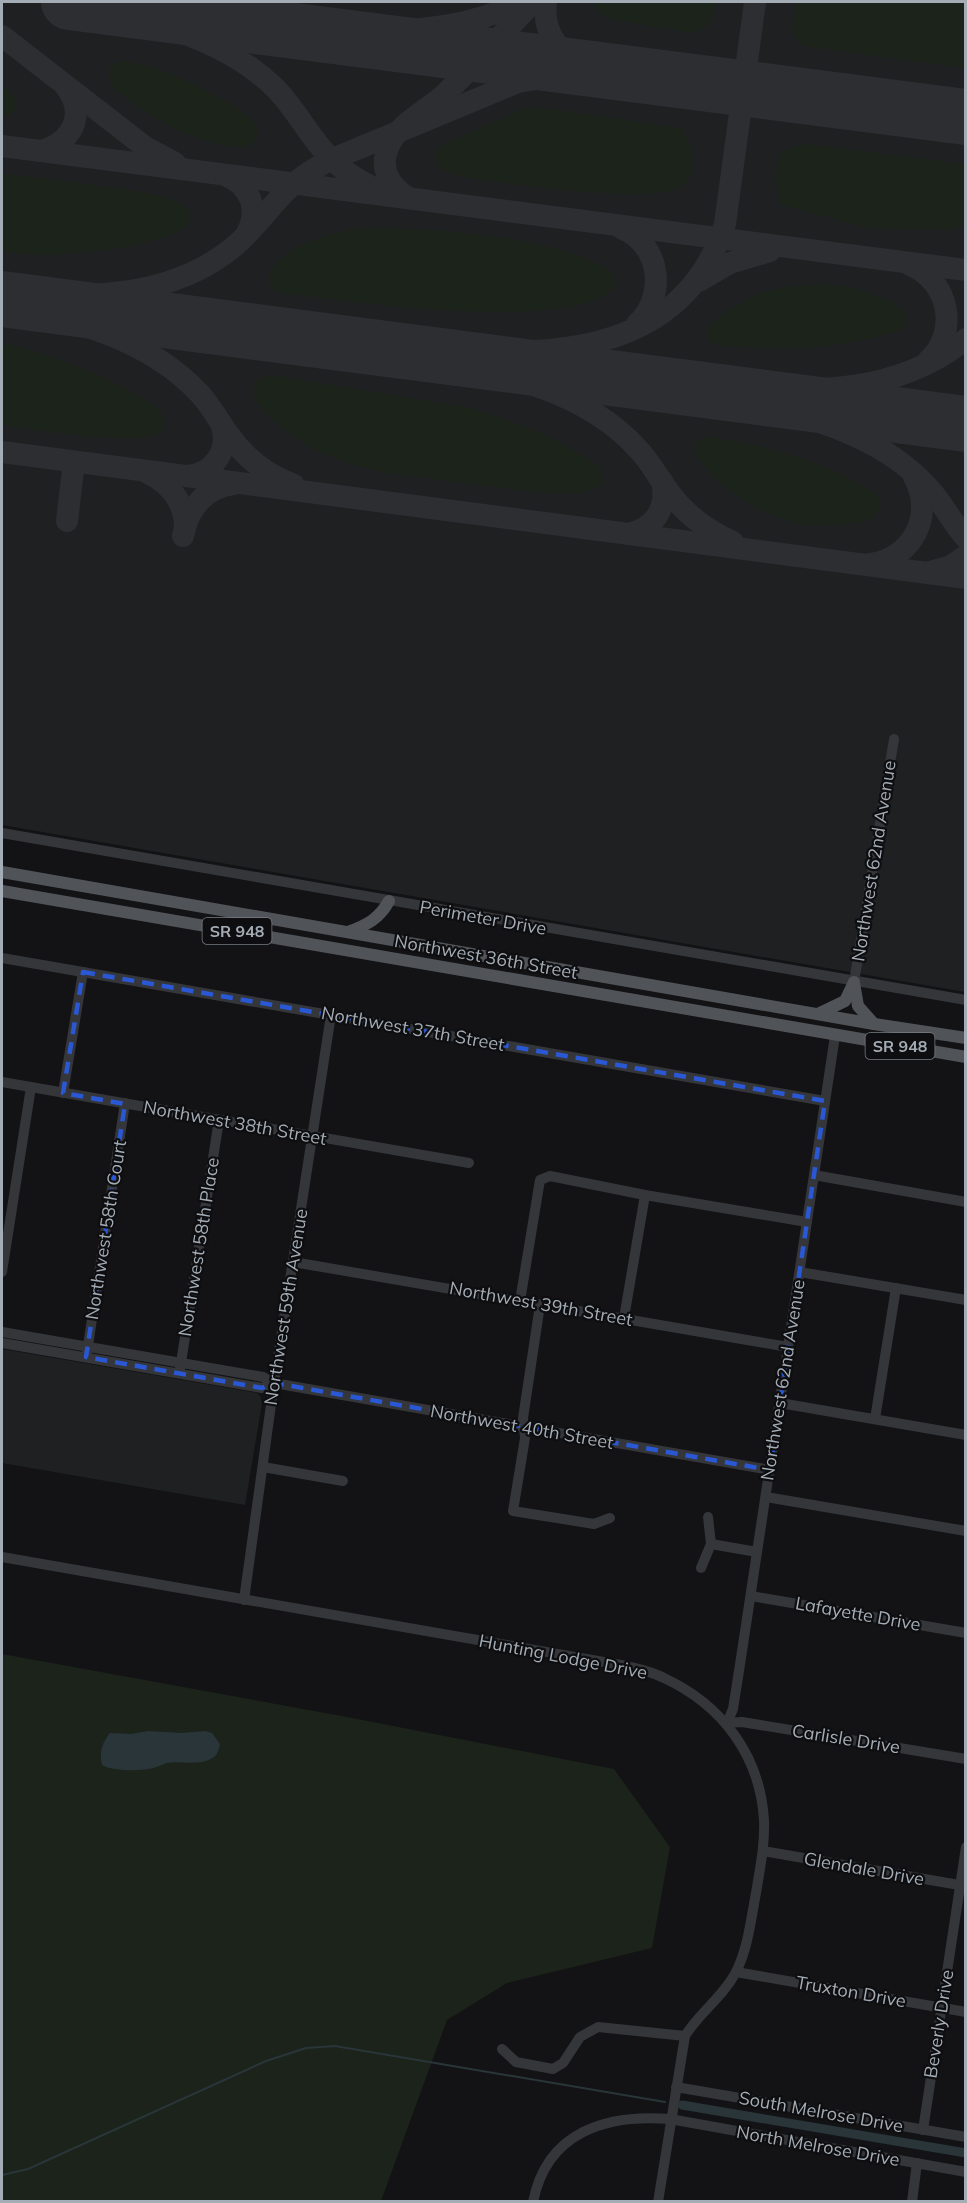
<svg xmlns="http://www.w3.org/2000/svg" width="967" height="2203" font-family="Mulish,sans-serif">
<style>
.built{fill:#1f2022}
.green{fill:#1b231b}
.water{fill:#293539}
.lines{fill:none;stroke-linecap:round;stroke-linejoin:round}
.stream{stroke:#293539;stroke-width:2}
.canal{stroke:#293539;stroke-width:9}
.taxiway{stroke:#2d2e32;stroke-width:22}
.runway{stroke:#2d2e32;stroke-width:56}
.minor{stroke:#34363a;stroke-width:10}
.major{stroke:#505459;stroke-width:12}
.marked{fill:none;stroke:#2a58d5;stroke-width:4.5;stroke-dasharray:12 8;stroke-linejoin:round}
.labels{text-anchor:middle;stroke-width:4.5;stroke-linejoin:round;paint-order:stroke}
.shield{fill:#0e0e10;stroke:#777d84;stroke-width:1.5}
.shield-label{font-size:16px;font-weight:bold;fill:#a4adb6}
.street-label{font-size:18px;fill:#a4adb6;stroke:#0e0e10}
</style>
<rect width="100%" height="100%" fill="#131315"/>
<!-- built -->
<g class="built">
<path d="M2,2H965V992L2,825Z"/>
<path d="M2,1349L257,1393L260,1396L262,1403L245,1505L2,1463Z"/>
</g>
<!-- green -->
<g class="green">
<path d="M597,2H715L714,12L708,25L692,33L604,18L594,6Z"/>
<path d="M796,2H965V68L803,46L792,33Z"/>
<path d="M120,61C134,62 148,65 161,70C180,77 253,110 257,129C258,135 255,142 250,145C242,149 231,147 223,145C180,137 148,114 114,89C108,81 107,76 111,66Z"/>
<path d="M2,83L17,100C16,110 12,116 2,117Z"/>
<path d="M544,108L681,128C693,145 701,176 678,188C650,204 497,183 460,176C452,174 445,170 439,167L434,155L440,146L523,109Z"/>
<path d="M807,144L965,164V223L964,226L944,230L869,228L781,205C775,187 775,172 780,154L794,146Z"/>
<path d="M2,173C44,179 87,183 129,190C146,193 168,195 182,205C186,207 189,211 190,215C196,245 69,255 47,255C32,255 17,253 2,252Z"/>
<path d="M386,228C446,230 565,238 613,273L615,286C581,335 341,301 283,293L276,291L269,283C268,250 328,234 354,229C364,228 376,228 386,228Z"/>
<path d="M808,285C817,284 826,284 836,285C849,286 925,304 902,328C897,333 886,334 880,336C825,351 772,350 716,345C681,333 749,297 761,293C776,288 792,286 808,285Z"/>
<path d="M2,343C33,348 144,388 162,414C166,419 165,425 162,431C140,449 33,429 2,425Z"/>
<path d="M269,375L468,407L503,418L555,439L598,465L604,480L596,489L580,493L548,494L386,473L347,463L308,447L275,422L255,401L253,389L258,380Z"/>
<path d="M707,436C771,447 823,460 879,496L882,506C872,524 863,523 844,524C829,525 812,528 798,524C757,512 715,488 695,451L697,442Z"/>
<path d="M2,1654L342,1716L614,1769L670,1847L652,1948L507,1983L447,2020L381,2201H2Z"/>
</g>
<!-- water -->
<path class="water" d="M148,1731L182,1733L205,1731L212,1733L220,1744C219,1748 218,1754 214,1757C201,1767 182,1760 167,1763C161,1765 155,1768 149,1769C138,1771 111,1771 102,1765C99,1752 102,1743 110,1733L131,1734Z"/>
<g class="lines">
<!-- stream -->
<path class="stream" d="M2,2175L28,2169L266,2061L306,2048L335,2046L665,2102"/>
<!-- canal -->
<path class="canal" d="M682,2105L966,2153"/>
<!-- taxiway -->
<g class="taxiway">
<path d="M63,2C136,19 216,32 273,86C291,103 302,124 318,144C333,164 356,180 379,190"/>
<path d="M546,2C542,35 561,55 590,68"/>
<path d="M286,29C365,31 448,39 521,2"/>
<path d="M2,36L145,147L175,163"/>
<path d="M931,112L966,122"/>
<path d="M2,146L966,270"/>
<path d="M41,151C72,142 87,115 66,87"/>
<path d="M225,175C250,186 260,208 247,233"/>
<path d="M409,198C390,187 379,169 388,148C397,124 426,111 444,95C475,65 504,32 533,2"/>
<path d="M621,228C661,244 667,296 637,324"/>
<path d="M910,265C950,281 959,333 928,361"/>
<path d="M699,281L730,263L770,251"/>
<path d="M2,293C82,299 173,300 237,244C255,228 270,207 287,190C299,178 313,169 328,161L518,82L560,75L625,73"/>
<path d="M2,306C73,320 148,338 200,394C211,406 219,421 229,435C245,458 268,475 294,485"/>
<path d="M322,341C355,343 388,346 422,348C540,357 681,361 725,224L755,2"/>
<path d="M439,362C509,375 587,393 637,448C650,461 658,477 669,492C686,515 708,531 733,542"/>
<path d="M610,378L798,415C848,430 898,451 933,493C945,507 953,524 966,538"/>
<path d="M726,387C810,393 896,395 966,339"/>
<path d="M2,452L966,578"/>
<path d="M148,473C169,483 184,501 185,525"/>
<path d="M187,476C214,474 231,449 221,423"/>
<path d="M67,521L74,462"/>
<path d="M628,534C655,528 668,508 662,481"/>
<path d="M183,536C188,509 205,487 234,484"/>
<path d="M870,564C913,559 935,514 914,477"/>
<path d="M930,572L951,566L966,556"/>
</g>
<!-- runway -->
<g class="runway">
<path d="M69,2L966,117"/>
<path d="M2,299L966,424"/>
</g>
<!-- minor -->
<g class="minor">
<path d="M2,833L966,1000"/>
<path d="M2,958L825,1101"/>
<path d="M854,982L894,739"/>
<path d="M835,1036L741,1658L733,1709L727,1723L742,1722L966,1759"/>
<path d="M2,1082L469,1163"/>
<path d="M63,1093L83,972"/>
<path d="M814,1175L966,1202"/>
<path d="M293,1262L788,1347"/>
<path d="M2,1272L31,1087"/>
<path d="M800,1272L966,1300"/>
<path d="M520,1301L540,1180L550,1176L645,1195L807,1222"/>
<path d="M540,1305L523,1418L525,1438L513,1511L594,1524L610,1518"/>
<path d="M624,1318L645,1195"/>
<path d="M2,1332L263,1377L274,1383L770,1470"/>
<path d="M2,1343L262,1388L274,1383"/>
<path d="M87,1352L125,1103"/>
<path d="M180,1369L219,1120"/>
<path d="M780,1403L966,1435"/>
<path d="M875,1419L896,1288"/>
<path d="M263,1467L343,1481"/>
<path d="M766,1497L966,1531"/>
<path d="M711,1544L757,1552"/>
<path d="M2,1557L621,1665C635,1668 651,1671 664,1678C722,1705 760,1755 764,1820C765,1845 760,1868 756,1893C751,1919 748,1948 736,1972C723,1997 699,2013 685,2036L658,2202"/>
<path d="M701,1568L711,1544L708,1517"/>
<path d="M751,1596L966,1633"/>
<path d="M244,1600L274,1383L331,1015"/>
<path d="M763,1851L965,1886"/>
<path d="M736,1972L966,2012"/>
<path d="M502,2049L516,2062L553,2069L563,2063L580,2037L598,2027L685,2036"/>
<path d="M676,2087L966,2137"/>
<path d="M923,2130L966,1847"/>
<path d="M533,2202C547,2131 607,2114 670,2119L966,2172"/>
<path d="M912,2202L917,2163"/>
</g>
<!-- major -->
<g class="major">
<path d="M2,872L874,1024L966,1038"/>
<path d="M2,891L966,1057"/>
<path d="M348,932C367,925 379,919 389,901"/>
<path d="M854,983L858,1006L874,1024"/>
<path d="M818,1014L845,1001L854,982"/>
</g>
</g>
<!-- marked area -->
<path class="marked" d="M83,972L825,1101L770,1470L274,1383L262,1388L86,1357L125,1104L63,1093Z"/>
<g class="labels">
<!-- shield labels -->
<g class="shield">
<rect x="202.5" y="918" width="69" height="26" rx="4.5"/>
<rect x="865.5" y="1033" width="69" height="26" rx="4.5"/>
</g>
<g class="shield-label">
<text x="237" y="937">SR 948</text>
<text x="900" y="1052">SR 948</text>
</g>
<!-- street labels -->
<g class="street-label">
<text transform="translate(874 861) rotate(-81)" y="6">Northwest 62nd Avenue</text>
<text transform="translate(483 918) rotate(10)" y="6">Perimeter Drive</text>
<text transform="translate(486 957) rotate(10)" y="6">Northwest 36th Street</text>
<text transform="translate(413 1029) rotate(10)" y="6">Northwest 37th Street</text>
<text transform="translate(235 1123) rotate(10)" y="6">Northwest 38th Street</text>
<text transform="translate(106 1230) rotate(-81)" y="6">Northwest 58th Court</text>
<text transform="translate(199 1247) rotate(-81)" y="6">Northwest 58th Place</text>
<text transform="translate(541 1304) rotate(10)" y="6">Northwest 39th Street</text>
<text transform="translate(286 1307) rotate(-81)" y="6">Northwest 59th Avenue</text>
<text transform="translate(783 1380) rotate(-81)" y="6">Northwest 62nd Avenue</text>
<text transform="translate(522 1427) rotate(10)" y="6">Northwest 40th Street</text>
<text transform="translate(858 1614) rotate(10)" y="6">Lafayette Drive</text>
<text transform="translate(563 1657) rotate(11)" y="6">Hunting Lodge Drive</text>
<text transform="translate(846 1739) rotate(9)" y="6">Carlisle Drive</text>
<text transform="translate(864 1869) rotate(10)" y="6">Glendale Drive</text>
<text transform="translate(851 1992) rotate(10)" y="6">Truxton Drive</text>
<text transform="translate(939 2024) rotate(-81)" y="6">Beverly Drive</text>
<text transform="translate(821 2112) rotate(10)" y="6">South Melrose Drive</text>
<text transform="translate(818 2146) rotate(10)" y="6">North Melrose Drive</text>
</g>
</g>
<!-- border -->
<rect width="967" height="2203" fill="none" stroke="#a4adb6" stroke-width="6"/>
</svg>
